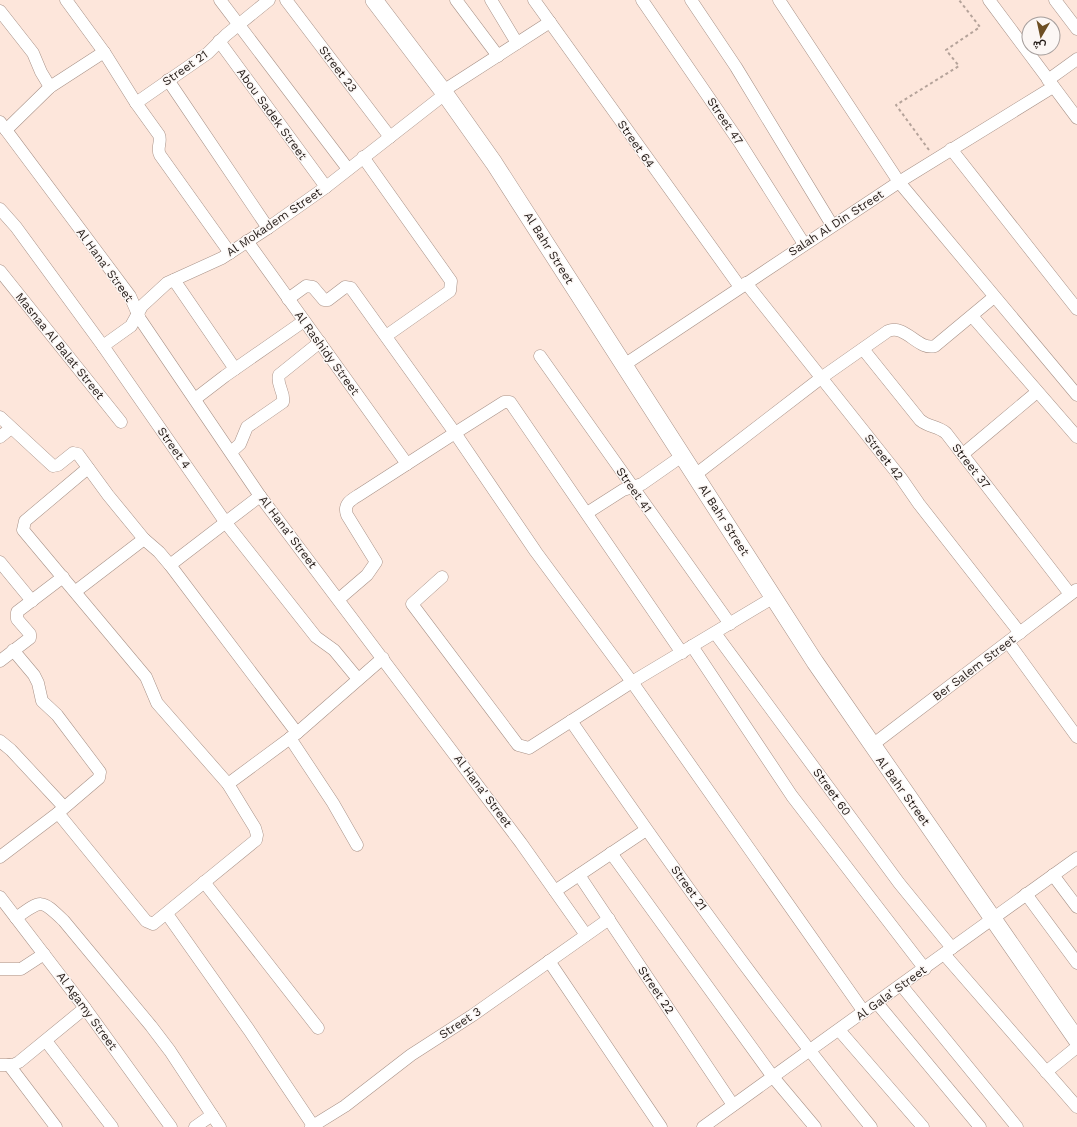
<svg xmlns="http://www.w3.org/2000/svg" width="1077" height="1127" font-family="'Work Sans',Vazirmatn,sans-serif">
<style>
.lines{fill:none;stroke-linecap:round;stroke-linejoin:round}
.street-casing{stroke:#a89288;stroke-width:13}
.secondary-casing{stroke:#a89288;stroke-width:18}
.path{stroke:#b5a39a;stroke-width:2;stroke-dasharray:3 3;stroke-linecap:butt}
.street{stroke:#fff;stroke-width:12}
.secondary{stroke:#fff;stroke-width:17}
.labels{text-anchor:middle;stroke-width:3;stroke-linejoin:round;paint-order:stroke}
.street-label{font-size:12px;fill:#241c18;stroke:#fcf7f5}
</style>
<rect width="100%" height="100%" fill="#fde6db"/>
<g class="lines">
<!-- street casing -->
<g class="street-casing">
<g id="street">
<path d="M66,0L104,52L136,103L159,135C162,142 156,148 160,155L230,253"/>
<path d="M220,0L348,169"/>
<path d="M286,0L390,137"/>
<path d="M456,0L498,56"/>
<path d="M491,0L517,43"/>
<path d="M534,0L740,287"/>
<path d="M642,0L740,143L804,244"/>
<path d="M691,0L736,67L832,225"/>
<path d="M779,0L899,182L1077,395"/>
<path d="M989,0L1077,118"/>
<path d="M1055,0L1077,29"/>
<path d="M0,11L33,53L41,72L50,87"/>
<path d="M219,41L326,187"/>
<path d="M168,80L268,228"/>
<path d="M1048,80L1077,59"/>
<path d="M443,91L550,22"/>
<path d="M136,103L208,53L226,35L269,0"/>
<path d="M0,122L130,296L140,319L260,496L521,843L586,935"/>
<path d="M6,130L50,87L104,52"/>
<path d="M951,149L1077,309"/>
<path d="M363,157L451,281L450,291L386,336"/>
<path d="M0,209L16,227L103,346L226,523L316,637L334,650L358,679"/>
<path d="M247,241L407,464"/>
<path d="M0,271L121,422"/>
<path d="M174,280L235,369"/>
<path d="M746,283L901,478L919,504L1020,633"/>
<path d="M288,299L306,286L313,287L324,300H328L345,287L351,288L455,433L359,495C351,500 343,504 347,515L376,562L367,575L339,599"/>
<path d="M972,316L1077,437"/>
<path d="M103,346L131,326L142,306L167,283L222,258L268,228L326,187L445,94"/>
<path d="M863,349L920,420C928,427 938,426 946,433L1070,594"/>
<path d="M540,356L730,624"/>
<path d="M624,365L899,182L1053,87"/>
<path d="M195,399L225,376L304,321"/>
<path d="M0,417L53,466L58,465L73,453L78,454L108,495L144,539L159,552L170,565L297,733L228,784"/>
<path d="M0,437L11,428"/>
<path d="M231,452L240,444L247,427L283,402C285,392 276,385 279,375L320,342"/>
<path d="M963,454L1037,392"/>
<path d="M695,475L821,378L888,331C906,324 918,351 935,346L994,297"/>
<path d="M587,513L623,490L642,484L682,456"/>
<path d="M0,562L32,601"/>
<path d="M170,565L260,496"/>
<path d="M442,577L412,604L518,745L529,748L632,682L774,597"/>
<path d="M76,591L144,539"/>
<path d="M715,633L899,883L952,948"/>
<path d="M1008,642L1077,737"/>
<path d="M692,646L792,796L925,969"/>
<path d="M13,650L34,675L38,683L42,701L57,715L100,772L99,778L58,813"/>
<path d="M682,653L510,402H504L455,433L536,552L632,682L864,1012"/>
<path d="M0,661L30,638V634L17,619V612L63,577"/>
<path d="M571,721C667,860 764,997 871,1127"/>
<path d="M297,733L383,658"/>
<path d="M290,738L333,803L357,845"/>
<path d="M0,741L11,750L64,807"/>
<path d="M871,746L1076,590"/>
<path d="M611,853L773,1077L815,1127"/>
<path d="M0,857L58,813L146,921L153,924L256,840L257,835L255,828L228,784L157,703L146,677L23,530L25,521L88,468"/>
<path d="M579,875L733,1105"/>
<path d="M1053,875L1077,907"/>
<path d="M204,882L318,1028"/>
<path d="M555,891L646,830"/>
<path d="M1026,894L1077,963"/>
<path d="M0,897L85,1008L171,1127"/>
<path d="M167,914L249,1030L314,1127"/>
<path d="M16,918C42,899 41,899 64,921L151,1026L170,1051L220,1127"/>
<path d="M944,954L1077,1107"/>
<path d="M549,961L661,1127"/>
<path d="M0,969H21L44,954"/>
<path d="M901,985L1017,1127"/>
<path d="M877,1003L980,1127"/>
<path d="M839,1030L923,1127"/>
<path d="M46,1041L112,1127"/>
<path d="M0,1065H13L19,1062L85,1008"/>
<path d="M9,1065L56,1127"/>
<path d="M1046,1072L1077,1047"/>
<path d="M195,1127L212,1115"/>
<path d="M311,1127L345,1106L411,1055L473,1015L609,919"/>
<path d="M703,1127L1077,858"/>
</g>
</g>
<!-- secondary casing -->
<g class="secondary-casing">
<path id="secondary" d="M374,0L443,91L494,163L815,662L1077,1040"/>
</g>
<!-- path -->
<path class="path" d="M929,150L896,105L959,66L946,50L980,27L959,0"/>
<!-- street -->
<use href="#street" class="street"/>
<!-- secondary -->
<use href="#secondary" class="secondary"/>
</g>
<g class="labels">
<!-- street labels -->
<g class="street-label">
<text transform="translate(185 68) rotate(-35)" y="4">Street 21</text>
<text transform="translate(338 69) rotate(53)" y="4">Street 23</text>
<text transform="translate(272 114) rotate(54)" y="4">Abou Sadek Street</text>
<text transform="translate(725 121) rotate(56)" y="4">Street 47</text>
<text transform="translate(636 144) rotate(55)" y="4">Street 64</text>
<text transform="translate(274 222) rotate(-34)" y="4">Al Mokadem Street</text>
<text transform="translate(836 223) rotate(-33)" y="4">Salah Al Din Street</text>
<text transform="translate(549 248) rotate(58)" y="4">Al Bahr Street</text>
<text transform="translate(105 265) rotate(54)" y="4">Al Hana' Street</text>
<text transform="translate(60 346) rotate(51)" y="4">Masnaa Al Balat Street</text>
<text transform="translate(327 353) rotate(54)" y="4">Al Rashidy Street</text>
<text transform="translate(174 448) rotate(55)" y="4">Street 4</text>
<text transform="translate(884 457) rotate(52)" y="4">Street 42</text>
<text transform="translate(971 466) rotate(52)" y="4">Street 37</text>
<text transform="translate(634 490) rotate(55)" y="4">Street 41</text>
<text transform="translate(724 520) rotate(57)" y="4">Al Bahr Street</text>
<text transform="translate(288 532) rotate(53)" y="4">Al Hana' Street</text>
<text transform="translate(974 668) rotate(-37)" y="4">Ber Salem Street</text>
<text transform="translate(483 791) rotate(53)" y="4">Al Hana' Street</text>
<text transform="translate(903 791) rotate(54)" y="4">Al Bahr Street</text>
<text transform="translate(832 792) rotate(54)" y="4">Street 60</text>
<text transform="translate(689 888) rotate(54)" y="4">Street 21</text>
<text transform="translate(656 990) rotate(56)" y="4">Street 22</text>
<text transform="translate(891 993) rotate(-36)" y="4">Al Gala' Street</text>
<text transform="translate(87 1011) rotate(54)" y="4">Al Agamy Street</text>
<text transform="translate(460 1023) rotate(-33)" y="4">Street 3</text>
</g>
</g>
<!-- north arrow -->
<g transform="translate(1041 36) rotate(189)"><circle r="19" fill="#fcf7f5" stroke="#a69f9d"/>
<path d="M0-3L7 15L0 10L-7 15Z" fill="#6d4f24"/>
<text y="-6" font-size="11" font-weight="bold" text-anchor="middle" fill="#241c18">ش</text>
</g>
</svg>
